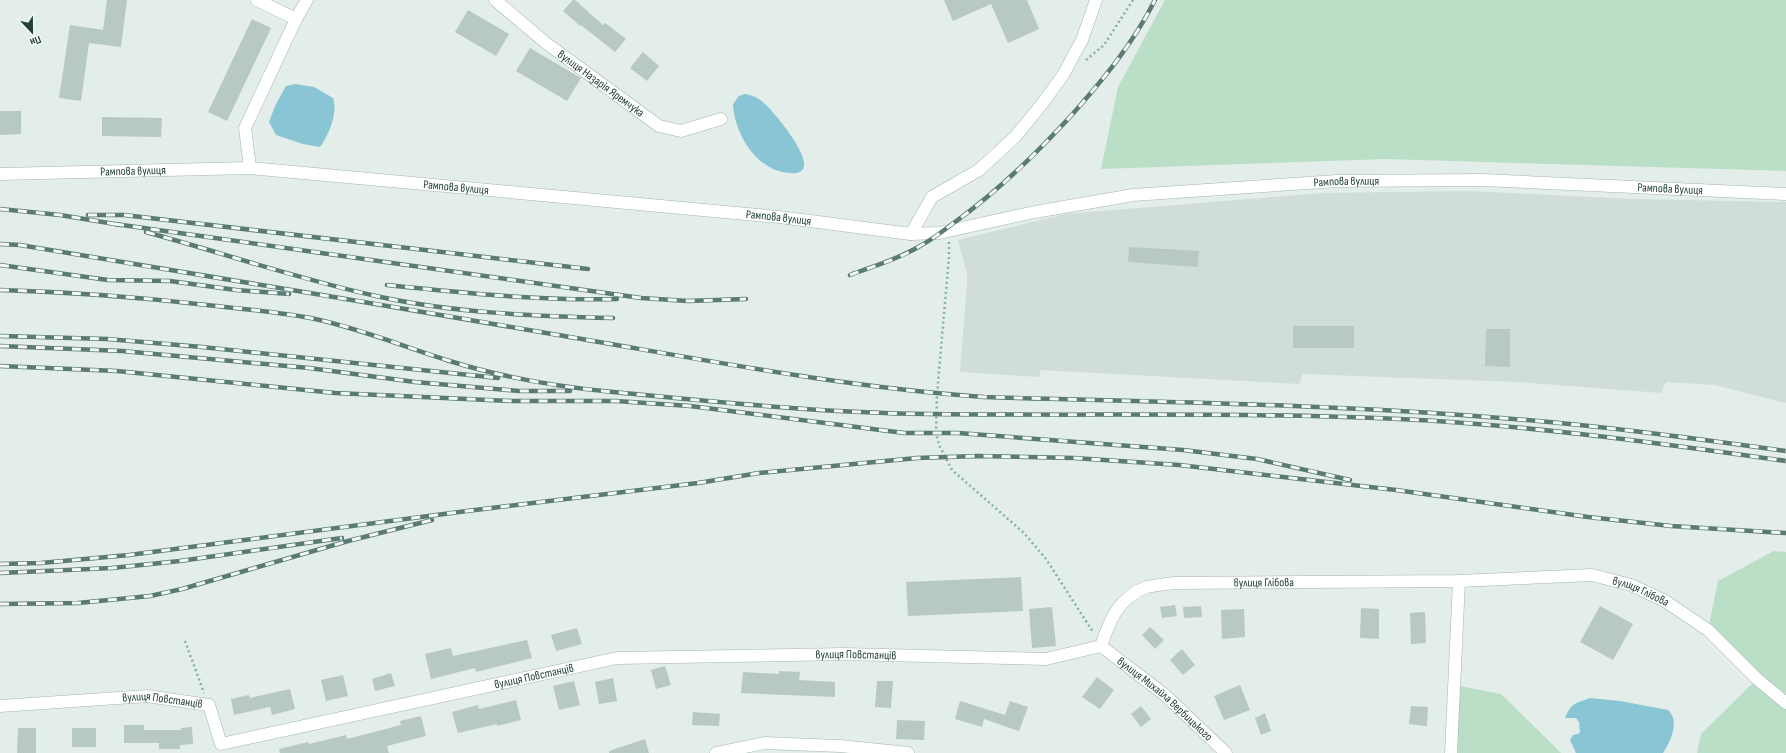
<svg xmlns="http://www.w3.org/2000/svg" width="1786" height="753" font-family="'Sofia Sans Condensed',sans-serif">
<style>
.built{fill:#d1ddd8}
.green{fill:#bbdfc6}
.water{fill:#89c5d4}
.building{fill:#b8c8c2}
.lines{fill:none;stroke-linecap:round;stroke-linejoin:round}
.minor-casing{stroke:#a5b5b0;stroke-width:13}
.path{stroke:#82b2a5;stroke-width:2.5;stroke-dasharray:2 3;stroke-linecap:butt}
.minor{stroke:#fff;stroke-width:12}
.rail-casing{stroke:#5c7a74;stroke-width:4.5}
.rail{stroke:#f3f9f7;stroke-width:3;stroke-dasharray:9;stroke-linecap:butt}
.labels{text-anchor:middle;stroke-width:3;stroke-linejoin:round;paint-order:stroke}
.street-label{font-size:12px;fill:#223f38;stroke:#f3f9f7}
</style>
<rect width="100%" height="100%" fill="#e3ede9"/>
<!-- built -->
<path class="built" d="M1466,191L1634,199L1786,202V403L1715,385L1666,382L1661,393L1518,382L1303,374L1299,384L1041,370L1039,377L960,372L967,284V273L958,240L1065,214L1323,193Z"/>
<!-- green -->
<g class="green">
<path d="M1165,0H1786V171L1386,159L1101,169L1118,87Z"/>
<path d="M1774,551L1786,552V753H1697L1701,734L1757,679L1708,630L1718,581Z"/>
<path d="M1455,685L1501,694L1561,753H1451Z"/>
</g>
<!-- water -->
<g class="water">
<path d="M295,84L314,87L333,98C338,113 329,134 320,147L303,144L276,135L269,122L275,106L286,86Z"/>
<path d="M745,94C752,95 759,98 764,103C774,112 811,156 803,169C801,173 794,174 790,173C757,172 734,133 733,104L739,96Z"/>
<path d="M1590,698L1620,701L1668,710C1680,721 1671,741 1663,753H1576L1570,740L1573,735L1578,734L1580,732L1579,722L1576,718H1565C1571,703 1576,703 1590,698Z"/>
</g>
<!-- building -->
<g class="building">
<path d="M107,0H127L121,47L89,43L81,101L59,98L70,25L103,30Z"/>
<path d="M573,0H575L603,25L605,23L626,39L615,52L581,25L580,26L563,11Z"/>
<path d="M944,0H1027L1039,29L1008,43L991,4L953,21Z"/>
<path d="M468,10L509,34L496,56L455,32Z"/>
<path d="M252,19L271,28L227,121L208,112Z"/>
<path d="M530,48L581,78L567,101L516,71Z"/>
<path d="M643,52L659,66L647,81L630,68Z"/>
<path d="M0,111H21V134L0,135Z"/>
<path d="M102,117L162,118L161,137L102,136Z"/>
<path d="M1129,247L1199,251L1198,267L1128,262Z"/>
<rect x="1293" y="326" width="61" height="22"/>
<path d="M1486,329H1510V367L1485,366Z"/>
<path d="M1021,577L1023,611L908,616L906,582Z"/>
<path d="M1175,605L1177,616L1162,618L1160,607Z"/>
<path d="M1201,606L1202,617L1184,618L1183,607Z"/>
<path d="M1600,606L1633,624L1613,660L1580,642Z"/>
<path d="M1052,607L1056,646L1032,648L1029,609Z"/>
<path d="M1361,608L1379,609V639L1360,638Z"/>
<path d="M1244,609L1245,637L1222,639L1221,610Z"/>
<path d="M1425,612L1426,643L1411,644L1410,613Z"/>
<path d="M1150,627L1164,640L1155,649L1142,635Z"/>
<path d="M577,628L582,644L556,651L551,635Z"/>
<path d="M527,640L532,658L476,672L475,668L431,679L425,654L451,648L453,656Z"/>
<path d="M1182,649L1195,665L1183,675L1170,660Z"/>
<path d="M665,666L671,685L656,689L651,670Z"/>
<path d="M779,671L800,672L799,680L835,682V697L741,693L743,672L779,674Z"/>
<path d="M391,673L395,686L375,691L372,679Z"/>
<path d="M343,675L348,696L326,701L321,680Z"/>
<path d="M1097,677L1114,690L1100,709L1082,697Z"/>
<path d="M613,678L617,701L599,704L595,682Z"/>
<path d="M574,681L580,705L559,710L553,686Z"/>
<path d="M877,681H893L891,708L875,707Z"/>
<path d="M1240,685L1250,710L1224,720L1214,696Z"/>
<path d="M290,689L295,709L272,715L270,707L234,715L231,699L249,695L250,698Z"/>
<path d="M516,700L521,720L497,726V724L458,733L452,712L478,705L479,709Z"/>
<path d="M960,701L1005,715L1010,701L1028,707L1019,731L984,719L982,727L955,719Z"/>
<path d="M1141,706L1151,719L1141,727L1131,714Z"/>
<path d="M1411,706L1428,707L1427,726L1409,724Z"/>
<path d="M693,712L720,714L719,726L692,725Z"/>
<path d="M1265,713L1271,731L1261,735L1255,718Z"/>
<path d="M421,716L426,736L387,746L389,753H280L279,749L308,742L309,744L346,735L347,739L401,725L400,721Z"/>
<path d="M897,720L925,721L924,740L896,739Z"/>
<path d="M124,725H144V730H181V728L192,727L193,744L180,745V749H159V743H124Z"/>
<path d="M18,728H36V753H17Z"/>
<rect x="72" y="728" width="24" height="19"/>
<path d="M645,739L649,753H609V751Z"/>
</g>
<g class="lines">
<!-- minor casing -->
<g class="minor-casing">
<g id="minor">
<path d="M257,0L296,19"/>
<path id="s1" d="M495,0L546,43L659,126L681,131L721,119"/>
<path d="M250,168L245,128L296,19L307,0"/>
<path id="s2" d="M0,174L250,168L779,217L911,234L939,233L1035,212L1133,195L1337,181L1483,180L1786,194"/>
<path d="M911,234L932,197L979,170L1015,137L1042,104L1063,75L1082,40L1096,0"/>
<path id="s3" d="M1101,646C1110,619 1119,597 1147,587C1156,585 1166,584 1175,583L1459,581L1592,575L1631,585L1665,601L1708,630L1757,679L1786,703"/>
<path id="s4" d="M1101,646L1165,695L1226,753"/>
<path id="s5" d="M0,706L147,696L209,705L221,744L617,658L843,654L1046,659L1101,646"/>
<path d="M716,753L764,743L840,746L908,753"/>
<path d="M1451,753L1459,581"/>
</g>
</g>
<!-- path -->
<g class="path">
<path d="M1086,60L1104,45L1133,0"/>
<path d="M949,242V257L937,394L936,433L939,445L952,470L1024,533L1046,559L1093,632"/>
<path d="M185,641L204,693"/>
</g>
<!-- minor -->
<use href="#minor" class="minor"/>
<!-- rail casing -->
<g class="rail-casing">
<g id="rail">
<path d="M0,209L60,215L121,225"/>
<path d="M88,215H124L588,269"/>
<path d="M115,224L641,298L688,301L746,299"/>
<path d="M146,232C223,253 298,279 376,296C453,313 533,316 613,318"/>
<path d="M0,244L20,245C197,275 375,303 552,334C696,358 839,387 984,397C1156,402 1329,404 1501,418C1596,425 1691,438 1786,451"/>
<path d="M0,265L108,280L170,281L236,290L289,294"/>
<path d="M850,275C874,266 899,259 920,246C933,239 944,230 955,222C998,191 1034,156 1069,118C1102,81 1133,44 1155,0"/>
<path d="M387,285C464,293 540,301 617,299"/>
<path d="M0,290C69,292 138,297 207,305C243,309 280,312 315,319C362,329 407,348 453,362C505,378 560,387 613,392C718,402 823,413 929,414C1086,416 1243,412 1399,419C1529,425 1658,443 1786,461"/>
<path d="M0,336L107,339L202,347L498,378"/>
<path d="M0,346L122,351L309,368L415,382L519,391H570"/>
<path d="M0,366L117,371L335,393L512,401H616L690,406L904,433H958L1183,450L1257,459L1350,480"/>
<path d="M0,564L41,563L129,555L467,511L698,483L759,473L917,458L978,456L1074,458L1179,465L1396,490L1588,517L1671,526L1786,533"/>
<path d="M0,573L112,568L180,561L342,538"/>
<path d="M0,604L78,603L150,596L182,589L348,541L432,520"/>
</g>
</g>
<!-- rail -->
<use href="#rail" class="rail"/>
</g>
<g class="labels">
<!-- street labels -->
<g class="street-label">
<text dy="4" stroke="none"><textPath href="#s1" startOffset="135">вулиця Назарія Яремчука</textPath></text>
<text dy="4" stroke="none"><textPath href="#s2" startOffset="133">Рампова вулиця</textPath></text>
<text dy="4" stroke="none"><textPath href="#s2" startOffset="1354">Рампова вулиця</textPath></text>
<text dy="4" stroke="none"><textPath href="#s2" startOffset="457">Рампова вулиця</textPath></text>
<text dy="4" stroke="none"><textPath href="#s2" startOffset="1678">Рампова вулиця</textPath></text>
<text dy="4" stroke="none"><textPath href="#s2" startOffset="781">Рампова вулиця</textPath></text>
<text dy="4" stroke="none"><textPath href="#s3" startOffset="195">вулиця Глібова</textPath></text>
<text dy="4" stroke="none"><textPath href="#s3" startOffset="575">вулиця Глібова</textPath></text>
<text dy="4" stroke="none"><textPath href="#s5" startOffset="895">вулиця Повстанців</textPath></text>
<text dy="4" stroke="none"><textPath href="#s5" startOffset="571">вулиця Повстанців</textPath></text>
<text dy="4" stroke="none"><textPath href="#s4" startOffset="83">вулиця Михайла Вербицького</textPath></text>
<text dy="4" stroke="none"><textPath href="#s5" startOffset="163">вулиця Повстанців</textPath></text>
</g>
</g>
<!-- north arrow -->
<g transform="translate(32 32) rotate(158)" stroke="#f3f9f7" stroke-width="3" paint-order="stroke">
<path d="M0-3L7 15L0 10L-7 15Z" fill="#223f38"/>
<text y="-6" font-size="11" font-weight="bold" text-anchor="middle" fill="#223f38">Пн</text>
</g>
</svg>
